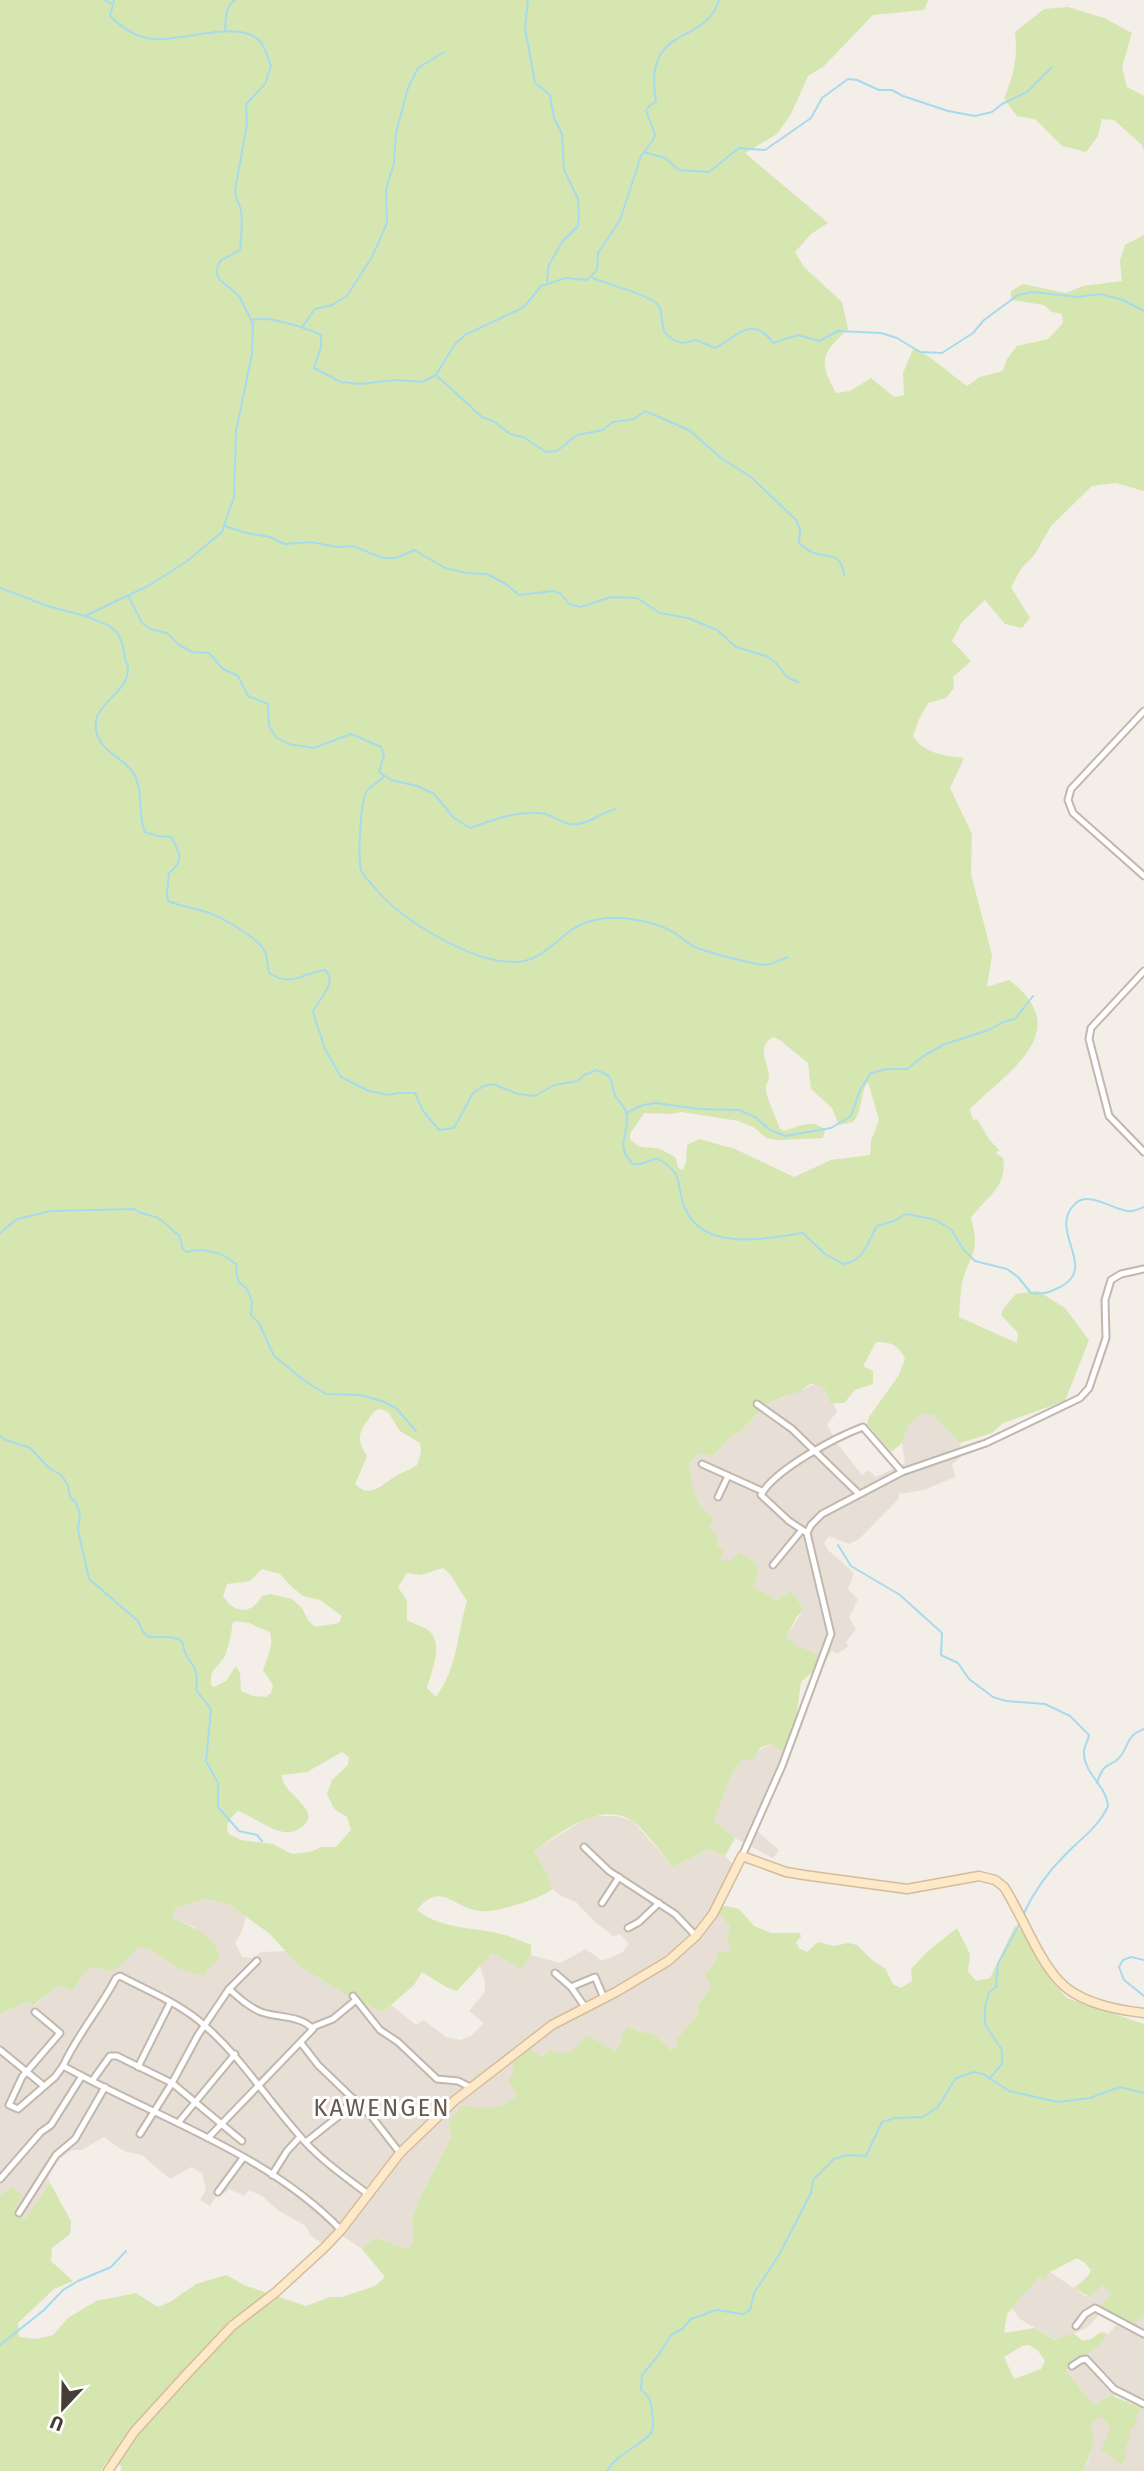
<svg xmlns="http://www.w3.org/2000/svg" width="1144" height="2471" font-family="'Fira Sans',sans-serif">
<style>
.residential{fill:#e7dfd6}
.green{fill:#d6e6b1;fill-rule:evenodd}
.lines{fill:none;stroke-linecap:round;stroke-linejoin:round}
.stream{stroke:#a6dbee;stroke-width:2}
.minor-casing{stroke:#c1b7ad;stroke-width:9}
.secondary-casing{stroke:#d4bc9b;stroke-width:11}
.minor{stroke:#fff;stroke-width:5}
.secondary{stroke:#fde8c8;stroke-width:8}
.labels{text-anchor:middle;stroke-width:6;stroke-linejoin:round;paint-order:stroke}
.quarter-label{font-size:24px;letter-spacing:2px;fill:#685a4e;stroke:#fff}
</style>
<rect width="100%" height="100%" fill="#f3eee7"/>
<!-- residential -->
<g class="residential">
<path d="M815,1384L824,1388L829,1401L834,1404L837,1412L827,1424L836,1442L862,1475L869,1470L876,1477L905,1463L902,1443L909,1425L922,1414L933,1415L955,1435L960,1443L961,1457L952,1464L955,1477L924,1490L899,1494L898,1500L859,1539L849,1544L829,1536L824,1543L829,1551L854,1573L848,1589L858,1599L849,1618L856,1629L846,1642L849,1646L837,1654L825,1645L819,1656L797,1646L786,1637L804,1609L791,1591L777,1600L753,1586L729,1563L720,1559L717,1545L709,1528L706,1513L694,1496L689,1465L699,1452L713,1456L732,1435L745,1427L766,1405Z"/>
<path d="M771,1744L790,1756L757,1831L779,1850L773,1858L735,1838L714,1820L732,1774L742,1760Z"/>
<path d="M590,1816H616L633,1821L673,1867L709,1849L725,1856L737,1869L718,1912L730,1927L727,1938L731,1948L726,1953L716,1955L711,1987L697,2006L698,2014L675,2041L678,2046L671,2050L653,2033L640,2032L628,2027L623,2043L615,2051H574L564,2054L550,2050L542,2057L514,2072L517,2095L507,2103L489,2110L476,2107L452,2136L420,2197L412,2219L415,2241L407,2249L375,2237L362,2249L343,2236L329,2248L310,2235L306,2226L279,2211L262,2196L249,2190L244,2196L229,2189L225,2193L217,2195L210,2206L200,2200L206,2190L202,2173L191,2167L170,2179L142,2155L124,2151L104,2137L82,2150H72L55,2162L48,2177L50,2183L24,2220L13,2211L23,2196L0,2195V2014L26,2002L35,2005L58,1985L72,1991L84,1974L92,1967L123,1964L138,1947L151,1950L177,1968L196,1928L172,1918L176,1908L205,1899L228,1904L246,1917L241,1933L235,1942L242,1957L252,1958L261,1952L287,1951L299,1966L351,1998L383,2012L391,2005L416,2025L424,2020L446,2037L460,2040L471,2036L484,2023L469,2011L485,1992V1980L479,1965L492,1953L522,1968L531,1955L560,1963L586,1949L602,1961L623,1952L629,1944L620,1934L613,1936L595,1922L576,1902L561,1896L552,1889L547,1873L534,1851Z"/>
<path d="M1050,2272L1087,2297L1103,2285L1111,2294L1102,2304L1100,2314L1087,2328L1056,2340L1020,2319L1012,2308L1039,2276Z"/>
<path d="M1144,2313V2471H1083L1089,2459L1093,2441L1090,2427L1098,2418L1103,2417L1110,2428L1104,2442L1125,2451L1130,2439V2430L1141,2408L1116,2395L1093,2406L1066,2369L1071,2361L1086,2351L1095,2349L1122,2319L1135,2324Z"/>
</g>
<!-- green -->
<g class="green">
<path d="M0,0H928L924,10L873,15L824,66L808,76L791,114L777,134L745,153L828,223L811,234L795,252L804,267L842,302L848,329C821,355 818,360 836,393L850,391L871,378L894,397L904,395L903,373L914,347C933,358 949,373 967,386L980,377L1003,371L1007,359L1017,346L1048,339L1063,323L1062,314L1052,312L1044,305L1011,300V291L1023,284L1066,293L1083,286L1122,281L1120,260L1125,245L1144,235V491L1116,483L1092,486L1051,526L1035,554L1021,569L1011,587L1030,618L1022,628L1005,624L985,600L962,622L952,641L971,661L953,677L954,688L946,698L928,703L919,719L913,736C923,753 945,756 964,758L950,788L972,834L971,874L992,955L987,987L1009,980C1077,1031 1007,1072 970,1109L973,1120L977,1119L989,1139L1000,1151L995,1152L1003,1158C1008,1187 986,1197 971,1218C981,1255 970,1251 962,1283C960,1294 960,1306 959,1317L1017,1343L1018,1333L1001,1315L1003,1309L1016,1294L1038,1291L1065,1308L1089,1340L1065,1401L1003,1423L992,1433L960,1443L933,1415L922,1414L909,1425L902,1443L891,1452L867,1424L869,1417L899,1375L905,1359C899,1345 891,1342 876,1342L863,1366L873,1371V1384L855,1390L844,1403H830L824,1388L815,1384H810L797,1393L785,1396L766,1405L740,1432L732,1435L713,1456L699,1453L689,1464C693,1486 693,1506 714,1517L709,1528L718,1536L717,1545L724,1551L720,1559L729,1562L740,1553C759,1564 762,1565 753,1586L777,1600L791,1591L804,1609L796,1618L786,1637L797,1646L819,1655L825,1644L832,1650L826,1660L801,1682L796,1719L803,1723L790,1756L771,1744L760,1748L754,1759L742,1760L732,1774L714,1820L735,1838L725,1856L709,1849L673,1867C663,1855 644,1829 633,1821C600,1800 560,1833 534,1851L547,1873L552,1889C541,1899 495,1913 480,1911C453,1908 440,1880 417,1910C443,1931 475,1926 505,1935C514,1938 523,1942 531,1945V1955L522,1969L492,1953L457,1991L446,1987L422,1972L414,1985L383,2012L351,1998L299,1966L269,1933L228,1904L205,1899L176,1908L172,1918C193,1928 213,1933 220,1957L204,1976L177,1968L151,1950L138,1947L123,1964L111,1971L92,1967L84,1974L72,1991L58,1985L34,2005L26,2002L0,2014ZM773,1037L781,1041L808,1063L811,1089L832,1108L839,1125L853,1122C864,1108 859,1094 868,1082L879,1120L871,1141L870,1155L831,1160L794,1177L735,1149L699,1139L687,1145L686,1162L683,1170L678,1168L676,1158C671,1155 665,1151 659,1149C645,1145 642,1152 630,1139V1134L644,1113L672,1114L681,1112L739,1121L755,1128L766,1138L778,1140L823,1138L825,1130C813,1118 798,1127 784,1131L780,1129C777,1118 765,1097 766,1087C766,1081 769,1084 769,1077C769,1063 755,1047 773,1037ZM380,1409L388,1412L400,1431L420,1443L421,1452L417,1465C411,1469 403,1472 396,1476C382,1484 371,1500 355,1484L367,1456C358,1442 357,1434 368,1420C372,1414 373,1411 380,1409ZM443,1568L450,1574L467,1601C456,1637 459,1665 436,1697L427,1688C431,1671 445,1643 428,1630C421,1625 413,1624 407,1620V1601L398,1587L407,1573L421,1575ZM262,1569L280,1574L292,1587L303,1596L320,1600L342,1616L339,1623L315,1627L308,1620L302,1608L292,1599L270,1594L262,1596C252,1615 234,1614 223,1596L227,1584L250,1581ZM235,1621L249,1623L270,1632C274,1645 267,1658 263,1670L273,1685L271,1693L266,1697L253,1696L241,1691L240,1673L236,1666L226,1681L214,1687L211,1685C209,1670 218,1667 225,1656C227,1652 233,1629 232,1624ZM342,1752L349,1757L348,1765L332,1780L327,1794L334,1809L347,1817L351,1830L336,1847H322L310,1852L292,1854L273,1844L241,1840L229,1834C224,1826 230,1817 238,1811C256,1817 281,1841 299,1829C328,1811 281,1795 282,1775L307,1772Z"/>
<path d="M1068,7L1104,18L1132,33L1122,67L1127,87L1144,96V151L1142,145L1114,120L1102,119L1098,136L1086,152L1062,146L1035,119L1017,116L1004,99C1014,73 1018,59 1015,32L1044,9Z"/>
<path d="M721,1905L739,1909L754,1926L771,1933H800L801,1937L796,1942L799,1948L807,1952L818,1942L834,1946L848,1943L857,1945L873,1961L885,1968L893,1984L901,1988L912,1981L911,1969L927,1952L957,1928L970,1954L968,1971L976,1981L990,1978L1015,1926L1023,1931L1052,1982L1067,1998L1144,2024V2313L1135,2324L1123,2319L1116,2324L1100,2314L1102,2304L1111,2294L1103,2285L1090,2297L1074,2288L1088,2276L1091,2270L1085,2263L1077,2258L1050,2272L1044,2280L1039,2277L1007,2314L1004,2333L1035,2328L1055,2340L1073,2333L1083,2341L1091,2339L1101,2332L1108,2334C1105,2338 1100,2345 1096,2348C1083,2357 1077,2352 1066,2370L1093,2405L1111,2395L1141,2408L1136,2420L1137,2423L1130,2430V2439L1125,2451L1127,2455L1122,2465L1101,2450L1110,2428L1103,2418H1098L1090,2427L1094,2432L1092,2449L1083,2471H120L122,2466L107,2461L101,2471H0V2195L12,2187L23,2196L13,2211L24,2220L50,2183L71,2221L70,2234L52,2248L51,2261L73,2281L54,2289L18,2323L19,2337L37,2339L53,2335L68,2318L96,2301L136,2293L158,2307L170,2302L196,2284L226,2275L244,2285L306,2306L330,2297H342L375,2286L385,2277L362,2249L375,2237L407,2249L414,2241L412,2219L420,2197L452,2136L448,2125L461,2106C486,2107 496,2113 517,2095L508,2081L514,2072L512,2063L528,2048L542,2057L550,2050C571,2057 573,2052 586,2035L615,2051L622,2043L621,2036L628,2027L640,2032L653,2033L671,2050L678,2046L675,2041L698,2014L697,2006L711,1987L705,1975L713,1966L719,1950L726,1953L731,1948L727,1938L730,1927L718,1912ZM1029,2345L1038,2351L1045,2361L1041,2369L1014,2379L1004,2357L1022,2346Z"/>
</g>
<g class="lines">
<!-- stream -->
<g class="stream">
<path d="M105,0L113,4"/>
<path d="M528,0L525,28L535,83L550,95L554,118L562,134L564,170L578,199L579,217L578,226L562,242L549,265L547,281"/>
<path d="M225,30C226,18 225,7 235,0"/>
<path d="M644,152L665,158L679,170L709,172L739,148L765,150L811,118L822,98L848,79L857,80L879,90H892L903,96L948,111L975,116L992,112L1002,104L1027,92L1052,67"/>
<path d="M593,278C606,284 654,296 659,306C663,314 661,325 665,333L675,341L683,343L696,340L715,348C734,340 751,312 773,343L798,335L819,341L838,331L881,333L897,338L920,352L942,353L973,333L984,320L1018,295L1032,292L1078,297L1100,294L1123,300L1144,311"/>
<path d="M253,320C266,315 307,328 321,335V347L314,368L341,382L360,384L396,380L422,382L436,375L455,344L465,335L524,307L541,286L566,278L587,280L597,270L598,253L620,220L641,156L653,140L655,134L646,111L649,106L656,102C642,22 706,47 719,0"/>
<path d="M303,326L315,309L332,305L347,296L372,257L387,223L386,189L394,163L396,133L408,88L418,68L444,52"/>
<path d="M437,376L482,417L495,422L510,434L523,437L546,452L557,451L577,435L603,430L613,422L634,419L645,411L689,430L721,458L751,477L796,520L800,529L799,543C803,546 808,551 814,553C829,558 841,552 844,575"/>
<path d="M225,526L246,533L270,537L285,544L311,542L336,547L353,546L383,558H396L414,550L445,568L467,573L487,574L506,584L519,595L553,591L561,594L569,604L581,607L611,597L637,598L660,613L688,618L717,630L736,647L766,656L776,663L787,677L798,682"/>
<path d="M0,588L48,606L85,616L148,586L186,562L222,532L234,497L236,431L252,354L253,324L239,296L220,280L216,272L220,261L240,250C241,236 244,220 240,207C237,200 235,197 235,190L247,124L246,104L265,84L271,66C268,59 265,47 260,41C238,19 182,42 153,39C135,37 122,28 110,16L114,0"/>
<path d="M129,597L142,623L150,629L167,633L179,645L192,652L209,653L223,669L238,676L248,696L268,704L269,726L276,737L288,744L314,748L351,734L381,747L384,755L379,772L391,780L417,786L434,794L454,818L470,828C493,820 520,809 545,814C554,816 561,823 570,824C585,827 602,812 616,809"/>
<path d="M85,616C112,627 122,627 125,659C126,662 128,666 128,669C128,694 91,704 96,730C100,753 124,757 134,774C144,792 137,814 145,832L158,836L171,837C180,852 185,861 169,873L167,893L168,901C182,907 193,907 206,912C220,916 259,938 265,952C268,959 267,966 269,973C293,988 301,973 325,970C339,983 318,999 313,1012L325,1049L341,1077L369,1091L389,1095L397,1093H415L423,1111L439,1130L454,1128L473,1093L484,1086L493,1084L518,1094L535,1096L554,1085L578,1081L584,1075L597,1070L609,1076C612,1082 613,1091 616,1097C621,1104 626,1107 627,1116C629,1137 614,1145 633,1164H641L657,1158C687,1176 674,1182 685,1208C704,1253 765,1238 803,1233L825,1254L843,1264C864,1262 868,1241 877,1226L894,1221L906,1214L933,1219L951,1229L963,1249L975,1261L1007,1269L1018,1277L1031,1293C1044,1295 1050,1292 1062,1286C1098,1266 1046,1229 1076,1203C1089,1191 1114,1210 1128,1211C1133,1212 1139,1209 1144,1207"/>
<path d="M383,777C378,783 371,785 367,791C360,801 358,857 361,870C363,876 370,882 374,887C401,920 469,961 512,962C539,964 555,940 576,927C591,919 606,917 622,918C641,920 657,923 673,932C683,938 690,946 700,949C720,956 742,961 762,965L771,964L788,957"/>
<path d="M626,1113L643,1105L656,1103L699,1109L739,1110L755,1117L770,1130L785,1136L831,1128L851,1116L860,1090L871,1073L887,1069H907L925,1055L945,1044L989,1030L1003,1022L1015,1019L1033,996"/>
<path d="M0,1233L17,1219L51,1211L134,1209C142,1216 153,1214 161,1220C168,1224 171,1231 179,1235L183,1249L187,1252C204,1247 224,1253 237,1265L236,1272L239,1282L247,1289L252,1301L251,1315L259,1323L274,1356L305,1381L326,1394L360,1395L382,1401L396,1408L416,1431"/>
<path d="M0,1436L6,1440L30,1448L49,1468L61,1475L68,1485L70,1497L76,1503L80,1514L78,1530L89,1579L138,1621L143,1632L149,1637H169L178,1639L183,1643C184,1664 201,1661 196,1690L211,1709L206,1761L218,1783V1807L239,1831L257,1835L262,1841"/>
<path d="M838,1545L851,1566L900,1595L942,1633L941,1655L958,1663L969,1679L993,1697L1006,1701L1045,1704L1070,1716L1089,1735C1088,1741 1084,1747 1084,1752C1083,1773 1107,1786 1108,1806C1099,1827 1079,1840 1064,1856C1047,1873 1033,1893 1023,1915"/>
<path d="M1097,1783C1105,1757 1113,1769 1122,1754C1131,1740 1126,1737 1144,1729"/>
<path d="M1144,1960L1131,1957L1123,1960L1119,1967L1124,1980L1144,1996"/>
<path d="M989,2079L1002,2064V2050L985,2024V2007L989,1992L996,1987L998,1964L1020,1923"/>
<path d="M0,2345L44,2310L63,2290L78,2281L111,2267L126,2251"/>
<path d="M607,2471C618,2452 647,2443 652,2431C654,2426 653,2419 652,2414C652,2404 650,2396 641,2390L642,2375L658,2356L671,2335L682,2329L691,2319L716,2310L743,2314L750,2310L754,2293L779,2255L811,2193L813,2180L834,2159L847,2155L866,2156L882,2122L895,2118L923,2117L938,2107L955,2079L973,2072L983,2074L1009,2091L1058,2102L1090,2098L1120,2087L1144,2093"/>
</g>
<!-- minor casing -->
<g class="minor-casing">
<g id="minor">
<path d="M1144,711L1071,789L1068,800L1073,813L1144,876"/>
<path d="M1144,971L1091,1028L1089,1039L1109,1116L1144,1152"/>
<path d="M757,1404L792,1429L859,1494"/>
<path d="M702,1464L762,1491"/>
<path d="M718,1497L728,1476"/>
<path d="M807,1533L789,1521L761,1495C774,1470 836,1437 863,1427L902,1472"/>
<path d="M773,1565L801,1531"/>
<path d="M584,1847L609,1871L675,1914L696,1936"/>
<path d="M742,1856L782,1766L831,1634L807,1533L811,1525L822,1514L902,1472L986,1443L1080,1398L1089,1388L1106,1338L1105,1300L1111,1280L1121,1274L1144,1269"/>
<path d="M602,1903L619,1877"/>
<path d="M628,1928L639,1922L659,1903"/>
<path d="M555,1973L571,1987"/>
<path d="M353,1996L380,2030L398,2042L437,2079L458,2081L472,2088"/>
<path d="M585,2007L571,1987L595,1977L604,1998"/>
<path d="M35,2012L60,2033L22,2077L9,2105L18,2109L55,2077L63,2066L82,2076"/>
<path d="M313,2027L333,2019L356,2000"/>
<path d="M301,2043L318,2065L372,2117L400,2153"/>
<path d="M0,2050L44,2086"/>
<path d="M63,2066C77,2035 100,2009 116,1978L120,1976C148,1991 181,2004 204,2025C241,2057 266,2098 299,2135C318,2158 344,2176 368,2194"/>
<path d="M138,2067L170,2003"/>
<path d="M92,2081L110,2056H117L172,2083L242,2141"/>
<path d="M178,2123L235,2054"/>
<path d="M140,2134L172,2083L198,2035L229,1989L257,1961"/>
<path d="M208,2138L313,2029C300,2015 278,2018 261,2012C249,2007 239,1998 229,1989"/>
<path d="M306,2142L340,2115L353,2098"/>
<path d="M272,2175L287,2151L300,2137"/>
<path d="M0,2179L41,2132L51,2125L82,2076C169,2122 271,2157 341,2230"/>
<path d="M218,2192L243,2158"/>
<path d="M19,2213L56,2155L75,2139L105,2087"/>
<path d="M1076,2326L1085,2314L1095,2308L1144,2334"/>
<path d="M1072,2366L1081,2360L1086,2359L1114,2389L1144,2404"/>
</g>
</g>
<!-- secondary casing -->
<g class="secondary-casing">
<path id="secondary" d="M108,2471L134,2432L184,2377L232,2326L276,2292L325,2247L341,2230L400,2153L454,2101L552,2025L616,1992L668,1961L696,1936L713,1914L742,1856L786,1872L804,1875L907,1889L979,1876L995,1880L1004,1887C1022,1915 1037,1957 1059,1981C1079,2003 1116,2010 1144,2013"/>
</g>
<!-- minor -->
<use href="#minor" class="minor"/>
<!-- secondary -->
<use href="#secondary" class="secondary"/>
</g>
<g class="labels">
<!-- quarter labels -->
<g class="quarter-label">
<text x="382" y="2116">KAWENGEN</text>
</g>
</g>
<!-- north arrow -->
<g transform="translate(63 2408) rotate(202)" stroke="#ffffff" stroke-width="5" paint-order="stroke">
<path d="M0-5L12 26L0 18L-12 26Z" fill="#463d36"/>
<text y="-10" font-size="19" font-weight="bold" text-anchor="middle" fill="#463d36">U</text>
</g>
</svg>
